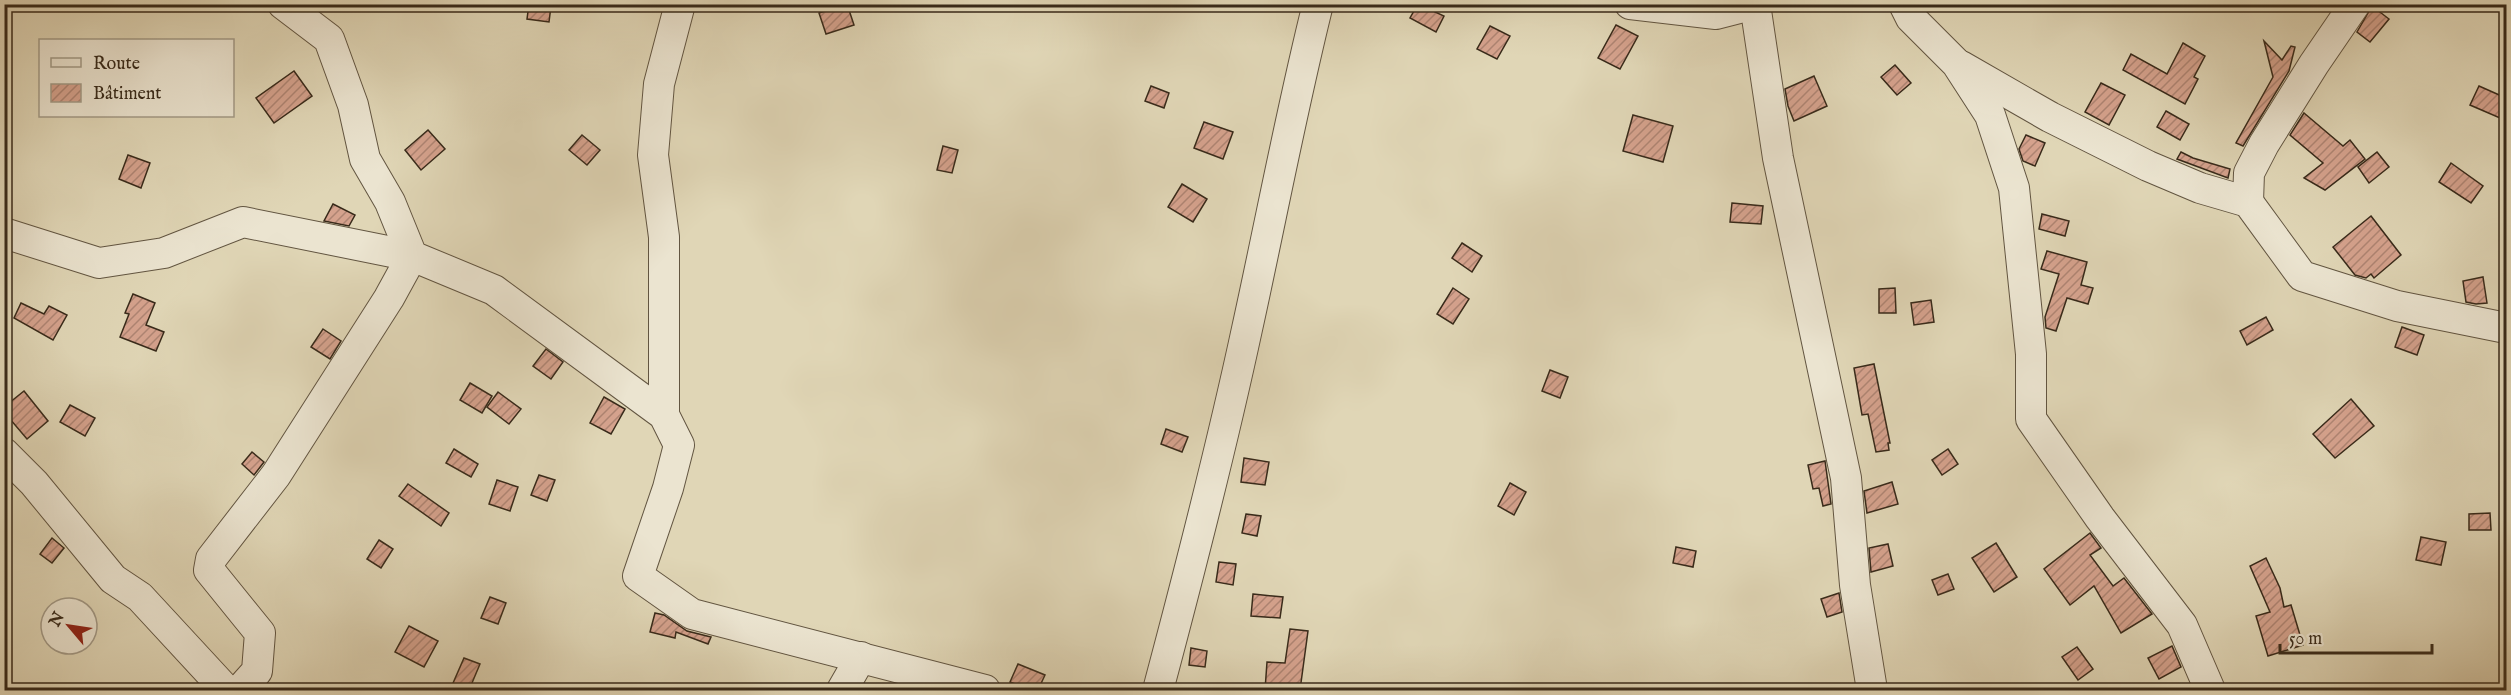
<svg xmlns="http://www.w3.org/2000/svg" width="2511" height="695" font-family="'IM FELL English',serif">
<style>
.building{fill:url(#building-hatch);stroke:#382a1a;stroke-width:1.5}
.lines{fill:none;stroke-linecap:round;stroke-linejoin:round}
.minor-casing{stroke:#625541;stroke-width:32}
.minor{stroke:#ebe4d0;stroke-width:30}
</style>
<defs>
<pattern id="building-hatch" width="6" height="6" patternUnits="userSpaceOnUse" patternTransform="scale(1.5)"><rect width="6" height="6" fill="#d5a28d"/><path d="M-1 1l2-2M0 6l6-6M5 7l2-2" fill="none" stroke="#ae8472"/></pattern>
</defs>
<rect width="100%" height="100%" fill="#e0d6b6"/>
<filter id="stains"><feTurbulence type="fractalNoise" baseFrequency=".00333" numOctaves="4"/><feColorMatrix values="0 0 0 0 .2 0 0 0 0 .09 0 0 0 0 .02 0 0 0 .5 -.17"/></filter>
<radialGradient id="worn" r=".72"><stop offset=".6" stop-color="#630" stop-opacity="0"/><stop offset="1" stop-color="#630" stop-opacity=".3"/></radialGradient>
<!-- building -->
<g class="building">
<path d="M529,4L551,6L549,22L527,19Z"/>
<path d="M847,4L854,25L826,34L819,13Z"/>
<path d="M1418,4L1444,16L1436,32L1410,18Z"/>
<path d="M2372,6L2389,19L2370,42L2357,32Z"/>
<path d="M1616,25L1638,36L1620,69L1598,58Z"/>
<path d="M1490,26L1510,36L1497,59L1477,49Z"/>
<path d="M2264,41L2282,60L2291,46L2295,47L2289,71L2243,146L2236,143L2273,77Z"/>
<path d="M2183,43L2205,56L2194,77L2198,79L2185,104L2123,70L2131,54L2167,74Z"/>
<path d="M1895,65L1911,83L1897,95L1881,77Z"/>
<path d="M294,71L312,96L274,123L256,98Z"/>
<path d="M1814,76L1827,106L1794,121L1788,106L1785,89Z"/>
<path d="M2101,83L2125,95L2109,125L2085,112Z"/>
<path d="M1151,86L1169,93L1164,108L1145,101Z"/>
<path d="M2479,86L2506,98L2500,118L2470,105Z"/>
<path d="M2166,111L2189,124L2180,140L2157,127Z"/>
<path d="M2304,113L2343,146L2350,140L2365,159L2325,190L2304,178L2323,163L2290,135Z"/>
<path d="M1633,115L1673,126L1663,162L1623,151Z"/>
<path d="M1204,122L1233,132L1223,159L1194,148Z"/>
<path d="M428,130L445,149L421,170L405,150Z"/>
<path d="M582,135L600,150L587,165L569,150Z"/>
<path d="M2026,135L2045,143L2035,166L2023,161L2019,149Z"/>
<path d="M943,146L958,150L952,173L937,170Z"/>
<path d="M2181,152L2193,158L2230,169L2228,178L2177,159Z"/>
<path d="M2377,152L2389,167L2369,183L2358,167Z"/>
<path d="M128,155L150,163L141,188L119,179Z"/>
<path d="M2451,163L2483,186L2471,203L2439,182Z"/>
<path d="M1182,184L1207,199L1193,222L1168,207Z"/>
<path d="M1732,203L1763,206L1761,224L1730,222Z"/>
<path d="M333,204L355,215L349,226L324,221Z"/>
<path d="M2042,214L2069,221L2065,236L2039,229Z"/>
<path d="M2371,216L2401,255L2374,278L2371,274L2366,278L2355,275L2333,247Z"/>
<path d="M1462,243L1482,256L1472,272L1452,258Z"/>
<path d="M2047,251L2087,262L2081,285L2093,288L2088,304L2067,298L2056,331L2046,328L2045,317L2059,274L2041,269Z"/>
<path d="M2483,277L2487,303L2476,304L2466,302L2463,281Z"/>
<path d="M1453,288L1469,299L1453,324L1437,314Z"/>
<path d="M1895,288L1896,313H1879V289Z"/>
<path d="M133,294L155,303L146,325L164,332L156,351L120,337L129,314L125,313Z"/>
<path d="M1931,300L1934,322L1914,325L1911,303Z"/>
<path d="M21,303L44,314L49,306L67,315L53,340L14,318Z"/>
<path d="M2266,317L2273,330L2247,345L2240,331Z"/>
<path d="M2402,327L2424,335L2417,355L2395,347Z"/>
<path d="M323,329L341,341L330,359L311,347Z"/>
<path d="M546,349L563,362L551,379L533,366Z"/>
<path d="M1874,364L1890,443H1888L1889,450L1876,452L1868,414L1862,415L1854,368Z"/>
<path d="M1550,370L1568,377L1560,398L1542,391Z"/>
<path d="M470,383L492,396L482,413L460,400Z"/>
<path d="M24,391L48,421L27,439L4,412V407Z"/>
<path d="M498,392L521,409L509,424L487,407Z"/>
<path d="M604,397L625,409L611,434L590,423Z"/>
<path d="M2351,399L2374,426L2335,458L2313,434Z"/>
<path d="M70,405L95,418L85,436L60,422Z"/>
<path d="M1166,429L1188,437L1182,452L1161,444Z"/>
<path d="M454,449L478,464L471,477L446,463Z"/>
<path d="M1948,449L1958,464L1942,475L1932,460Z"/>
<path d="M252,452L264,462L254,475L242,464Z"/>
<path d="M1244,458L1269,462L1265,485L1241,482Z"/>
<path d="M1825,461L1831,504L1823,506L1819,488L1813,489L1808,465Z"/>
<path d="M539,475L555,480L547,501L531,495Z"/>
<path d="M497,480L518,487L510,511L489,504Z"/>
<path d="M1892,482L1898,504L1867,513L1864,491Z"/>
<path d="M1510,483L1526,492L1514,515L1498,506Z"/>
<path d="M408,484L449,513L441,526L399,496Z"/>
<path d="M2490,513L2491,530H2469V514Z"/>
<path d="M1246,514L1261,516L1257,536L1242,533Z"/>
<path d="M2090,533L2101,548L2090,555L2113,586L2124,578L2152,614L2121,633L2094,586L2070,605L2044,569Z"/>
<path d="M2421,537L2446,542L2441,565L2416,560Z"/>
<path d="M52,538L64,548L52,563L40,554Z"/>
<path d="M379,540L393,549L381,568L367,559Z"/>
<path d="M1996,543L2017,577L1994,592L1972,558Z"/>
<path d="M1888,544L1893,566L1871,572L1869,548Z"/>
<path d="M1676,547L1696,551L1693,567L1673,563Z"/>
<path d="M2266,558L2280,588L2284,607L2291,605L2303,645L2268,656L2256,616L2270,612L2250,566Z"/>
<path d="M1219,562L1236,564L1233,585L1216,582Z"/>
<path d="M1948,574L1954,589L1938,595L1932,580Z"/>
<path d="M1839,593L1842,612L1827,617L1821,599Z"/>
<path d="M1253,594L1283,597L1280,618L1251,616Z"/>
<path d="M490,597L506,603L498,624L481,618Z"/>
<path d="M655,613L664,615L687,631L711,637L708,644L676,632L675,638L650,632Z"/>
<path d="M409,626L438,641L424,667L395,652Z"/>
<path d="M1290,629L1308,631L1300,690H1265L1267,662L1285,663Z"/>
<path d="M2172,646L2181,667L2159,679L2148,658Z"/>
<path d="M2077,647L2093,669L2078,680L2062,657Z"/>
<path d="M1191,648L1207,651L1205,667L1189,665Z"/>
<path d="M464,658L480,664L469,690H450Z"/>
<path d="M1018,664L1045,675L1038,690H1031L1010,682Z"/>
</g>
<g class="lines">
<!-- minor casing -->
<g class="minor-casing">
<g id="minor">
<path d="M283,4L329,39L353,105L365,159L390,202L412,256L494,290L664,415L679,445L668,488L638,576L692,614L985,690"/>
<path d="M1630,4L1716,14L1755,4"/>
<path d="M1755,4L1778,158L1846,478L1855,585L1872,690"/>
<path d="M1904,4L1911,18L1957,64L1990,115L2014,188L2031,354V419L2100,518L2182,625L2210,690"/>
<path d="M1961,66L2050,117L2148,166L2200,188L2248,202L2302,276L2397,306L2506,328"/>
<path d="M2248,202L2249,173L2264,144L2314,64L2355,4"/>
<path d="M4,233L99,263L164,253L243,222L412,256L389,298L276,475L211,559L209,570L260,633L257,671L240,690"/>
<path d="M664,415V237L653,155L659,84L680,4"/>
<path d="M4,453L34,483L113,579L140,597L226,690"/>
<path d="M842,690L861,657"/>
<path d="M1158,690C1190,570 1221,450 1247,329C1271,220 1291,112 1318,4"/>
</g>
</g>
<!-- minor -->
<use href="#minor" class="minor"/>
</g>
<!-- margin -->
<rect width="2511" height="695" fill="none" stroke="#e0d6b6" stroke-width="24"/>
<rect x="6" y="6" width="2499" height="683" fill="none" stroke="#382a1a" stroke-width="3"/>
<rect x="12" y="12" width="2487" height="671" fill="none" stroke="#382a1a" stroke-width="1.5"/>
<!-- legend -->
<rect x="39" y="39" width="195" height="78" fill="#ebe4d0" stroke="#a39a87" stroke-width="1.5"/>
<rect x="51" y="58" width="30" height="9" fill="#ebe4d0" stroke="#a39a87" stroke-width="1.5"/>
<text x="93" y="69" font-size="18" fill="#382a1a">Route</text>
<rect x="51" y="84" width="30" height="18" fill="url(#building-hatch)" stroke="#a39a87" stroke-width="1.5"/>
<text x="93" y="99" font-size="18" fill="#382a1a">Bâtiment</text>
<!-- north arrow -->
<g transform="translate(69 626) rotate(299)"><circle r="28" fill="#ebe4d0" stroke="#a39a87" stroke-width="1.5"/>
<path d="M0-4.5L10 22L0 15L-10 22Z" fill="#8f2418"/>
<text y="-9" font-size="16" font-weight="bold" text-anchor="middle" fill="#382a1a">N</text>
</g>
<!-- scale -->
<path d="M2280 644v9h152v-9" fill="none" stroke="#382a1a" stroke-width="3"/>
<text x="2289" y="644" font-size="18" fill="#382a1a" stroke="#ebe4d0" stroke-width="4.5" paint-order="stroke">50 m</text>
<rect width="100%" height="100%" filter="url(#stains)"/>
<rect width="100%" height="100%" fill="url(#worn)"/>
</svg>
